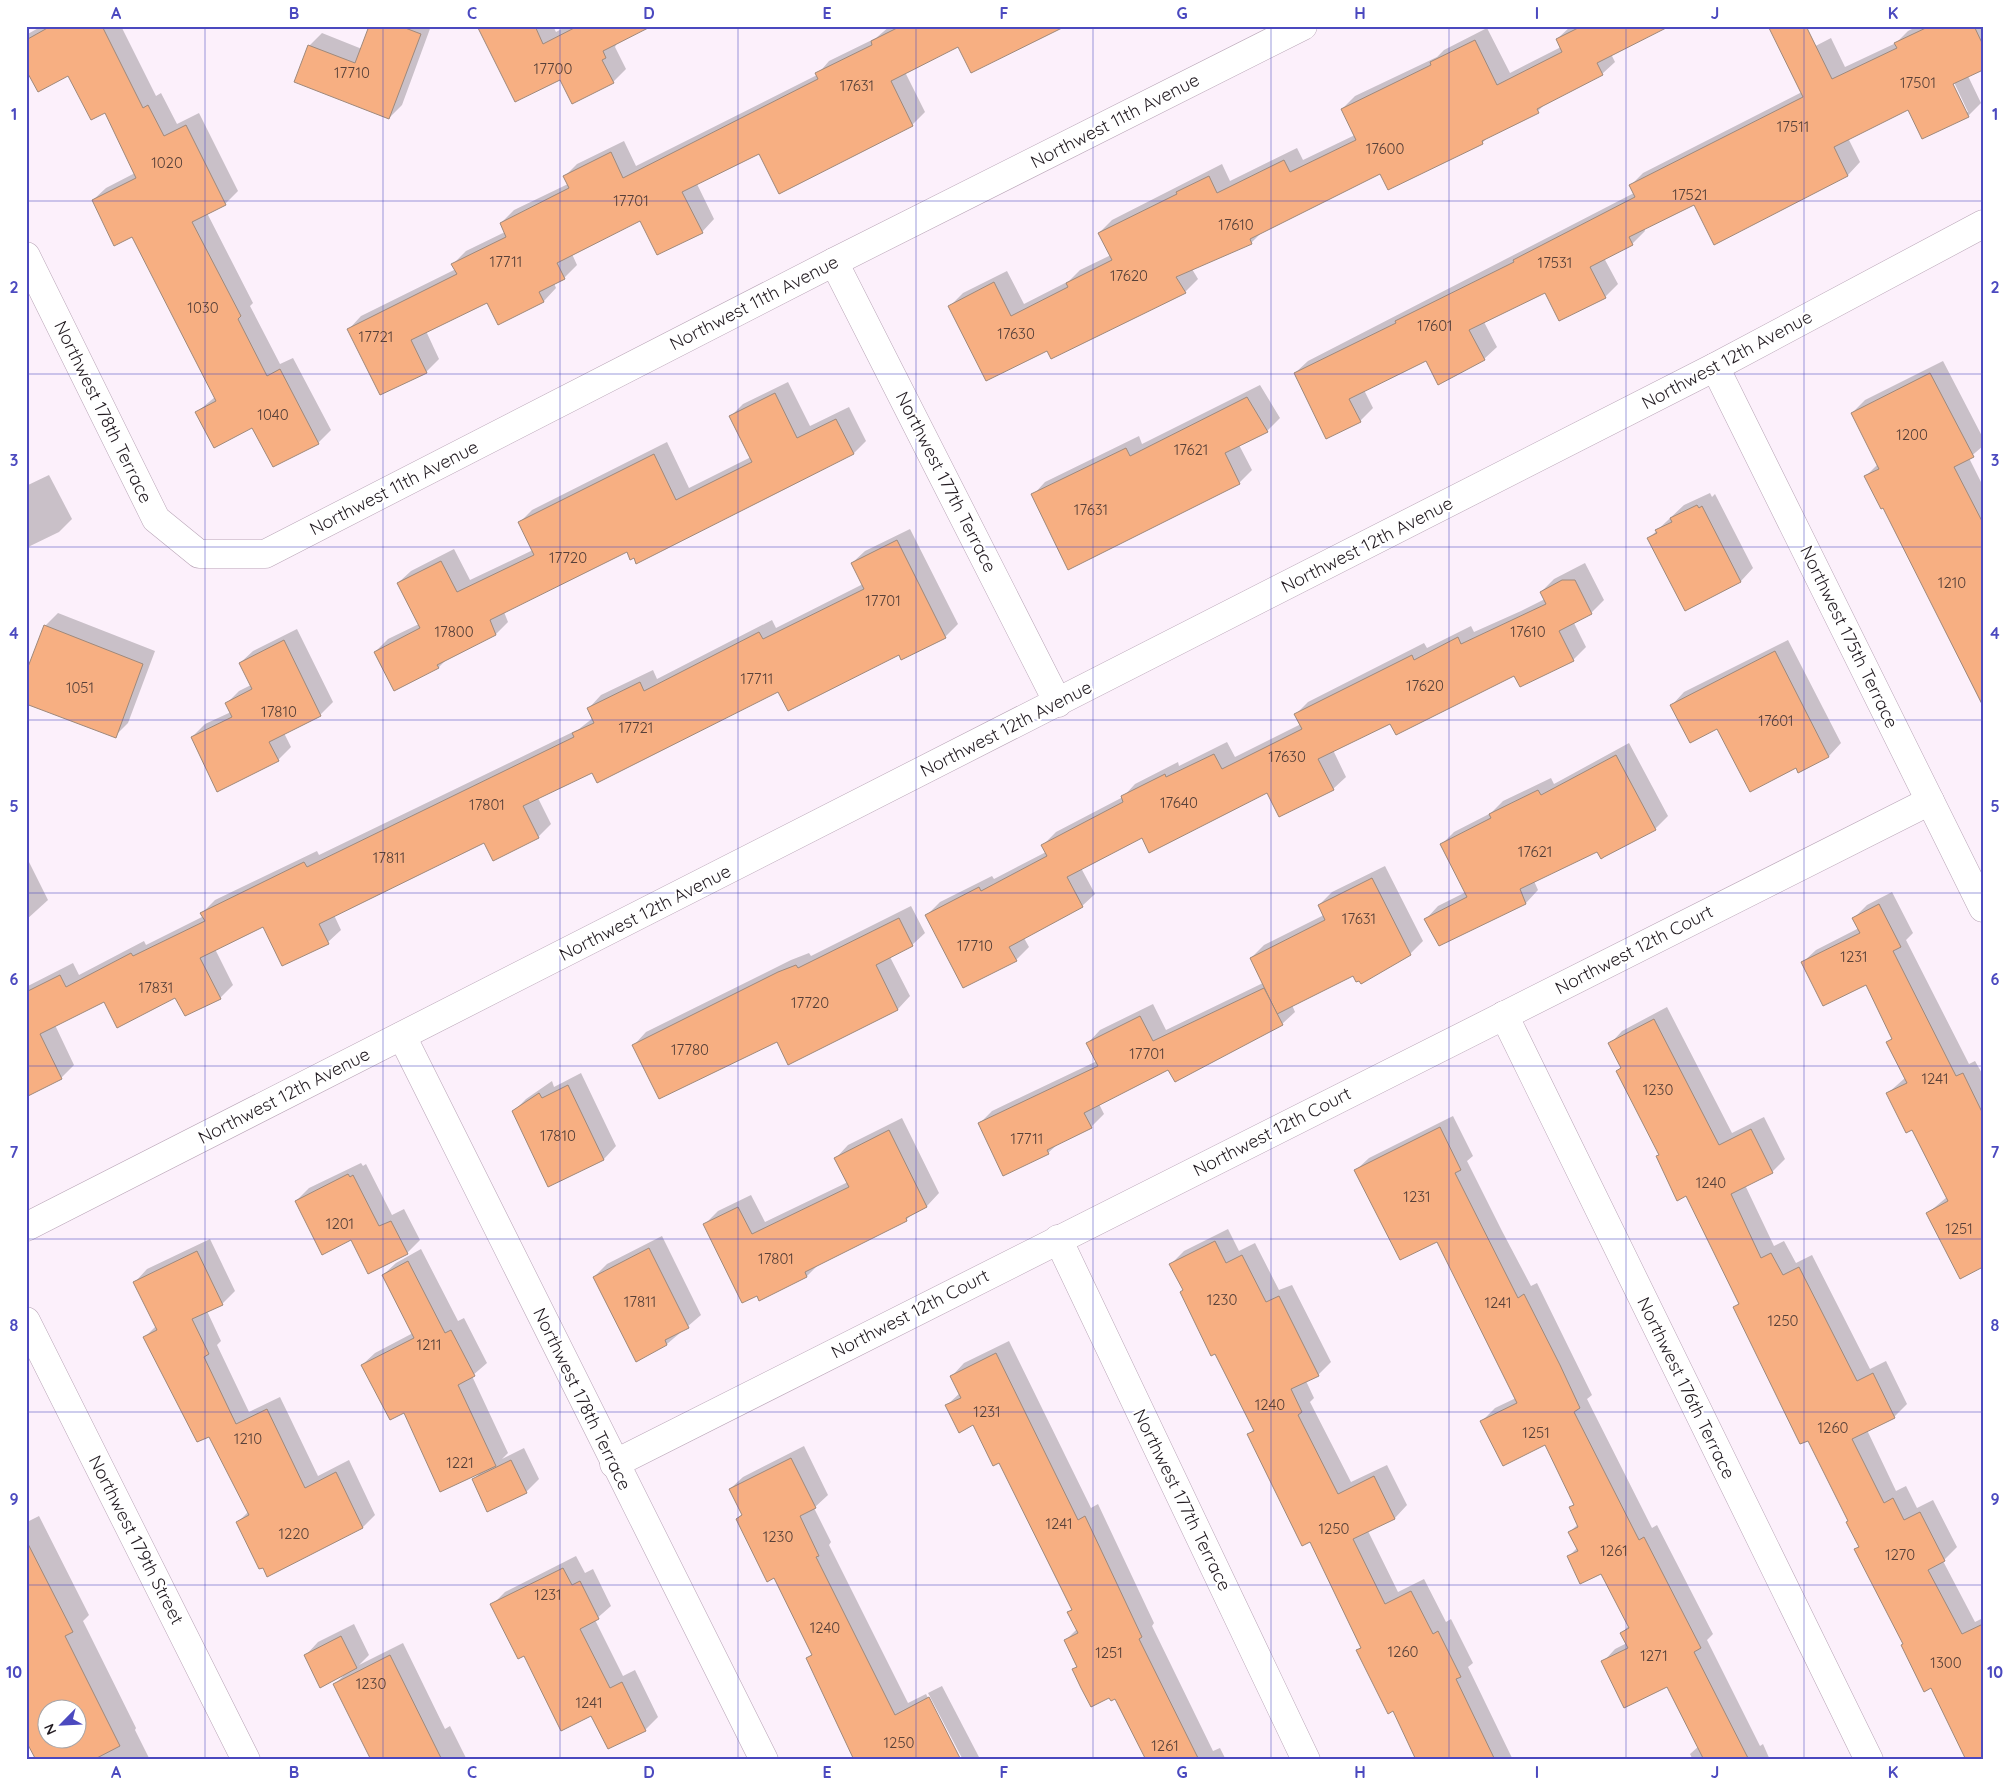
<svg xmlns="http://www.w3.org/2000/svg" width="2009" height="1786" font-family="Quicksand,sans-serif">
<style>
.shadow{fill:#0003;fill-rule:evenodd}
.building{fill:#f7af82;stroke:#9f897b;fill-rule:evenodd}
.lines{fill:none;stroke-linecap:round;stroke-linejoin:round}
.minor-casing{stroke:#b9a5b7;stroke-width:29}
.tertiary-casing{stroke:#b9a5b7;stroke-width:29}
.minor{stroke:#fff;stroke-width:28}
.tertiary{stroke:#fff;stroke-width:28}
.grid{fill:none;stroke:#4b49bf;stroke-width:1;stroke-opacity:0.55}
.labels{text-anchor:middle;stroke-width:4.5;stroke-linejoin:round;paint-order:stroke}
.number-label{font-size:15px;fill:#574039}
.street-label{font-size:18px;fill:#221b21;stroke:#fff}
.neatline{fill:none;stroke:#4b49bf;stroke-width:2}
.grid-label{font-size:16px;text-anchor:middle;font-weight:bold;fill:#4b49bf}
</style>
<rect width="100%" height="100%" fill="#fcf0fb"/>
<!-- shadow -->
<g class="shadow">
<path d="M42,26H125L122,28L156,96L161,93L177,124L199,113L238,191L225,204L207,213L253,303L250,306L280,364L293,358L331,430L318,443L197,412L215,397L132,235L93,200L106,188L135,173L105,111L69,74L26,68V35Z"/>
<path d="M370,26H431L402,105L389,118L309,46L322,33L362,49Z"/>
<path d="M479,26H553L556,32L567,26H650L617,43L615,47L626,69L613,82L561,78Z"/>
<path d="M890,26H1063L959,46L905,72L925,112L912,125L779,192L759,152L697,184L714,219L702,232L641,219L572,254L577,265L564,278L554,283L556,288L544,301H488L426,331L439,359L426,372L349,329L361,316L456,269L453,264L466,251L505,232L501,223L514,210L568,184L564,177L577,164L624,141L636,166L817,75L829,61L876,38Z"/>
<path d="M1571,26H1667L1611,54L1615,62L1602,74L1546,103L1538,111L1489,136L1482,143L1380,172L1262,232L1251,243L1192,269L1198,279L1185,292L1047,349L950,306L963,293L1007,271L1024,304L1069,281L1080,270L1111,255L1099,233L1112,220L1222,164L1230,181L1297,148L1303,160L1355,135L1342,109L1355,96L1437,57L1444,50L1487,28L1510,73L1561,47L1557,39Z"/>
<path d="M1918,26H1983V68L1968,76L1981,103L1968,116L1923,137L1909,108L1848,138L1860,162L1848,175L1714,243L1694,203L1644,228L1645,231L1632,244L1604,258L1618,284L1605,297L1546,291L1484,322L1497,347L1484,359H1427L1364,390L1373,408L1360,421L1295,373L1308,361L1634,193L1630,186L1643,173L1802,92V53L1831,38L1845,67L1896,43L1908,31ZM1952,78L1968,112H1966L1949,79Z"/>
<path d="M1943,361L1983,438V446L1969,458L1983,486V707L1884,506L1866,476L1878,464L1852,413L1865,400Z"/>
<path d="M788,382L810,426L849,407L866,441L854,453L637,562L627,551L504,612L508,622L496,634L447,659L439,667L395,690L375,652L388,639L419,624L398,583L411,571L454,549L470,580L533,550L520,522L532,510L667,442L689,488L751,457L730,417L743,404Z"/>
<path d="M1260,385L1280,418L1267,431L1239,445L1252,470L1239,483L1033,495L1045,482L1139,436L1142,444Z"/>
<path d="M49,475L72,519L59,532L26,548V486Z"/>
<path d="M1710,493L1712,497L1715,494L1753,568L1741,581L1685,609L1649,538L1684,505Z"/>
<path d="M910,529L958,624L945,637L779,690L592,771L538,798L551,824L538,837L484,841L334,915L341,930L328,942L264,925L215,949L233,985L220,998L176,997L104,1000L55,1025L74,1065L61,1078L26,1095V987L73,963L79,975L144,941L146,945L204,916L202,913L215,900L317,851L319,855L579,729L593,718L589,708L601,695L653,670L657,679L772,620L776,628L863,584L852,563L865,551Z"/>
<path d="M1585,563L1604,600L1591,613L1574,623L1586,647L1573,660L1514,674L1391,722L1333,750L1346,777L1333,789L1267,791L1142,836L1081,868L1095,894L1082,906L1024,938L1029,947L1016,960L927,915L940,902L992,876L994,879L1046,852L1043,845L1056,832L1123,797L1135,784L1178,762L1179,766L1227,742L1235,757L1301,724L1296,714L1308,702L1424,643L1427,648L1471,626L1474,632L1521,611L1545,599L1541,592L1554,579Z"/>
<path d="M58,613L155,651L128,723L115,736L45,626Z"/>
<path d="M297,629L333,702L320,715L284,733L291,747L278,760L192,737L205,724L231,712L226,704L239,691L251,685L240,663L253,651Z"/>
<path d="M1788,640L1841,743L1829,756L1799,771L1797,766L1672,705L1684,692Z"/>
<path d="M1629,743L1668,816L1655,829L1598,850L1534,881L1538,890L1526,903L1440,944L1426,919L1438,906L1466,892L1442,844L1454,832L1491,813L1503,801L1551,778L1554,784Z"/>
<path d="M26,856L48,900L26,920Z"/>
<path d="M1385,866L1423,941L1410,954L1354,974L1292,1005L1295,1012L1282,1024L1169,1069L1099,1104L1104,1114L1091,1127L1059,1143L1048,1153L979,1124L992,1111L1097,1061L1088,1043L1100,1030L1153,1004L1166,1030L1263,983L1251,958L1264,945L1324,915L1319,905L1332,892Z"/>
<path d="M1892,892L1913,933L1906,940L1969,1064L1975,1061L1983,1075V1266L1928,1213L1947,1197L1913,1129L1888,1093L1905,1078L1888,1043L1893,1037L1867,984L1803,962L1816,950L1859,928L1854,918L1867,905Z"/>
<path d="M911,906L925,933L912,945L890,957L910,996L898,1009L789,1063L777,1040L634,1045L646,1032L791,960L809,953L811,956Z"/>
<path d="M1667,1007L1732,1133L1764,1117L1785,1159L1772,1172L1745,1185L1774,1246L1784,1241L1796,1263L1812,1255L1870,1369L1886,1361L1907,1404L1894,1417L1867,1430L1896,1491L1906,1486L1917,1508L1933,1500L1957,1547L1943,1561L1975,1622L1983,1618V1760L1904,1644L1856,1549L1859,1546L1849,1521L1809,1439L1735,1307L1739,1303L1687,1195L1660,1154L1617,1072L1622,1067L1610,1044L1622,1031Z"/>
<path d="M581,1073L616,1146L604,1159L549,1185L513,1112L526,1099L552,1081L554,1087Z"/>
<path d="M1453,1116L1473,1156L1467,1161L1502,1231L1531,1286L1537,1283L1592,1395L1587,1399L1652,1528L1657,1525L1713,1634L1707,1640L1760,1746L1763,1744L1770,1760H1693L1690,1754L1699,1746L1667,1685L1603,1662L1615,1649L1627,1643L1622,1633L1629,1625L1602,1572L1568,1557L1577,1548L1570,1532L1578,1524L1570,1508L1575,1503L1546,1444L1482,1421L1495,1408L1516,1398L1438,1240L1356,1170L1369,1158Z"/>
<path d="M902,1118L939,1193L927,1206L913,1213L906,1220L820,1263L807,1276L705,1224L718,1211L751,1195L765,1222L848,1182L836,1158L848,1145Z"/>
<path d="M361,1163L363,1166L366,1164L392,1215L404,1209L420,1240L407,1253L352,1239L296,1201L309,1188Z"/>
<path d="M1228,1229L1239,1251L1255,1243L1279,1290L1292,1285L1331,1362L1318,1375L1306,1381L1314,1398L1310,1402L1351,1482L1387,1465L1407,1505L1395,1518L1368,1531L1398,1592L1424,1579L1446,1622L1451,1619L1473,1663L1468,1667L1513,1760H1417L1394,1709L1357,1651L1361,1647L1310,1540L1249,1434L1254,1429L1171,1264L1184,1251Z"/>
<path d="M662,1236L701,1315L667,1344L594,1277L607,1264Z"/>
<path d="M210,1239L235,1291L222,1304L207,1311L221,1341L217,1345L249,1412L280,1397L318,1476L349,1460L375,1515L363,1527L268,1575L238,1522L248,1512L210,1435L145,1337L156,1326L135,1282L147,1269Z"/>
<path d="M421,1249L458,1321L464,1318L487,1363L472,1376L508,1453L502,1459L524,1448L539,1479L526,1492L474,1479L481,1472L404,1411L362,1365L375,1353L413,1333L383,1275L396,1263Z"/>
<path d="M1009,1341L1091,1508L1098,1504L1154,1623L1152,1626L1213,1751L1220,1748L1226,1760H1147L1115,1697L1074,1669L1078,1665L1066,1640L1077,1629L1069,1612L1072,1609L999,1462L973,1424L947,1405L960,1393L952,1376L964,1363Z"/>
<path d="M804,1446L828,1495L814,1508L831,1542L829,1545L908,1703L926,1694L960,1760L807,1659L812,1654L774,1577L737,1519L742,1514L730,1489L743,1477Z"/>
<path d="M39,1516L89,1615L83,1621L136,1728L135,1730L150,1760H51L26,1738V1520L27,1522ZM48,1708H78V1738H48Z"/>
<path d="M576,1556L585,1573L593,1569L611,1606L595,1620L623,1676L635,1670L658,1717L645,1730L592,1714L525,1655L492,1605L505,1592Z"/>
<path d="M354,1624L369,1655L359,1665L403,1643L445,1729L450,1726L467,1760H373L335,1684L344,1675L306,1655L318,1642Z"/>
<path d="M942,1686L980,1759L979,1760H963L928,1693Z"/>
</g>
<!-- building -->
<g class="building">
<path d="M51,26H102L143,108L148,105L164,136L186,125L226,205L192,222L241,316L238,319L267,376L280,369L319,444L273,467L252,428L214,448L195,412L216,401L132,237L114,246L92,200L136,178L105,113L91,120L68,76L38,92L26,70V40Z"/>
<path d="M369,26H400L421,34L389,119L294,82L308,45L355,63Z"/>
<path d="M477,26H535L543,44L578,26H652L603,51L606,58L602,60L614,83L572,104L560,80L515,102Z"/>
<path d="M901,26H1066L971,73L958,47L891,81L913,126L779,194L759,154L682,192L703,233L657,255L640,221L557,263L565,279L539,292L544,302L498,325L487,303L411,340L427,373L380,395L347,329L457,274L451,264L506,237L500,223L569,188L563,176L611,152L623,178L818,79L815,73L872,45L871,41Z"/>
<path d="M1582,26H1670L1597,63L1603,75L1537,109L1539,113L1482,141L1483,144L1388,190L1380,174L1250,239L1252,244L1176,277L1186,293L1051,359L1047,351L986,381L948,306L994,282L1011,316L1068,287L1066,283L1112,260L1098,233L1177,194L1176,192L1209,176L1217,193L1284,160L1290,172L1356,140L1341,109L1431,65L1430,62L1475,40L1497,85L1562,52L1556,39Z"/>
<path d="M1768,26H1806L1832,79L1897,48L1894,43L1930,26H1974L1983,45V70L1953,84L1969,117L1922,139L1908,110L1834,147L1848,176L1714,245L1694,205L1629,237L1633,245L1590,267L1606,298L1559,321L1545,293L1469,330L1485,360L1438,385L1426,361L1349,399L1361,422L1326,439L1294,373L1396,323L1395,321L1514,262L1513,260L1635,197L1629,185L1803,97Z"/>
<path d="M1930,373L1974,457L1954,467L1983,523V706L1883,508L1881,509L1864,476L1879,469L1851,413Z"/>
<path d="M775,393L797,438L836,419L854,454L636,564L634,558L630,560L627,552L490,620L496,635L437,665L439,668L394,691L374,652L420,628L397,583L441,561L457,592L534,555L518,522L654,454L676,500L752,462L729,416Z"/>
<path d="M1247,397L1268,432L1225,453L1240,484L1068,570L1031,494L1126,448L1130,456Z"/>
<path d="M1697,505L1699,508L1702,506L1741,582L1685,611L1647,538L1657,533L1655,530L1672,522L1670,518Z"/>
<path d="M897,540L946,638L901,660L899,655L788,711L778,692L597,783L592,773L523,806L539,838L493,861L484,843L319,924L329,944L282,966L263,927L200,958L221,999L185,1016L175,998L117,1028L104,1002L40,1034L62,1079L26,1097V992L60,975L66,987L131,953L133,956L205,921L200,913L304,862L307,867L574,737L572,733L594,723L587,708L640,682L644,691L759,632L763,639L864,589L851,563Z"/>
<path d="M1562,580H1575L1592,614L1559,631L1574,661L1520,687L1514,676L1396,735L1390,724L1318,759L1334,790L1279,817L1267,793L1149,853L1142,838L1067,877L1083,907L1009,947L1017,961L963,988L925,915L979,887L981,891L1047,856L1041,845L1123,802L1121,796L1165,774L1166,777L1214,754L1222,769L1302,729L1294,714L1412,655L1414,660L1458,637L1461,644L1546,604L1540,592Z"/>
<path d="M44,625L143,664L116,738L26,704V672Z"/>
<path d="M284,640L321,716L269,742L279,761L217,792L191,737L232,717L225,703L252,689L239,663Z"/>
<path d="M1775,651L1829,757L1798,773L1796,768L1750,792L1717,729L1690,743L1670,705Z"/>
<path d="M1616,755L1656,830L1604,857L1601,859L1597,852L1520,889L1526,904L1439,946L1424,919L1467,897L1440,844L1491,818L1489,814L1538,790L1541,795Z"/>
<path d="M1372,878L1411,955L1361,984L1359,981L1356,982L1353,976L1277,1014L1250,958L1325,920L1318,905Z"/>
<path d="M1879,904L1901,947L1893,951L1956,1076L1963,1073L1983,1114V1267L1960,1279L1926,1213L1948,1201L1912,1130L1906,1133L1886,1093L1907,1083L1886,1042L1892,1039L1866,985L1823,1006L1801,962L1860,933L1852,918Z"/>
<path d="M899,918L913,946L876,965L898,1010L788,1065L777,1042L659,1099L632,1045L778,972L796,965L798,968Z"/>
<path d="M1264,988L1283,1025L1175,1082L1168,1070L1084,1113L1092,1128L1047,1150L1049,1154L1003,1176L978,1123L1098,1066L1086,1043L1140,1016L1153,1041Z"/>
<path d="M1654,1019L1719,1145L1751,1129L1773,1173L1731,1194L1761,1258L1771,1253L1783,1275L1799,1267L1857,1381L1873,1373L1895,1418L1852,1439L1884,1503L1893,1498L1904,1520L1920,1512L1945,1561L1928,1570L1962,1634L1983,1624V1760H1966L1931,1688L1924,1692L1901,1645L1903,1644L1854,1549L1859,1547L1846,1522L1848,1521L1808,1441L1800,1444L1733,1307L1739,1304L1686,1196L1677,1201L1656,1156L1659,1155L1616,1071L1621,1068L1608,1043Z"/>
<path d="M568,1085L604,1160L548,1187L512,1111L539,1093L542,1098Z"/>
<path d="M1440,1127L1461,1170L1455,1173L1518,1298L1524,1294L1560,1365L1580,1408L1574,1412L1639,1540L1644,1537L1701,1648L1694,1652L1749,1760H1704L1667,1687L1624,1708L1601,1661L1628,1648L1620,1633L1629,1628L1601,1574L1580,1584L1567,1556L1578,1551L1568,1532L1578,1527L1569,1507L1574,1505L1545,1445L1503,1466L1480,1421L1517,1403L1437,1242L1400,1260L1354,1170Z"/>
<path d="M889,1130L927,1207L906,1218L907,1221L805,1272L807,1277L759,1301L757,1296L742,1303L703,1224L738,1207L752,1234L849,1187L834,1158Z"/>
<path d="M348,1174L350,1177L353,1175L379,1226L391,1221L408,1254L368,1274L351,1240L322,1255L295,1201Z"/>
<path d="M1215,1241L1226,1263L1242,1255L1266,1302L1279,1296L1319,1376L1291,1389L1302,1412L1298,1415L1338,1494L1374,1476L1395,1519L1353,1539L1385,1604L1411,1591L1433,1634L1438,1631L1461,1677L1456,1679L1495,1760H1416L1393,1711L1388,1714L1356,1650L1361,1648L1310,1542L1302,1546L1247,1434L1254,1431L1215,1354L1211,1356L1180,1292L1183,1290L1169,1264Z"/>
<path d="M649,1248L689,1328L665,1340L667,1345L636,1362L593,1277Z"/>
<path d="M197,1251L223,1305L192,1319L209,1354L204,1357L236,1424L267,1409L305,1488L336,1472L363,1528L267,1577L263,1568L259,1569L236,1522L249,1515L209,1437L197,1442L143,1337L157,1330L133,1282Z"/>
<path d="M408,1261L445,1333L451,1330L475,1376L458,1385L496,1466L440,1492L404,1413L390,1420L361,1365L414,1338L382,1275Z"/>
<path d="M996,1353L1078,1520L1085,1516L1142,1637L1139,1639L1199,1760H1146L1115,1699L1111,1701L1109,1698L1091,1707L1081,1688L1072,1669L1077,1667L1064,1640L1078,1633L1067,1612L1072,1610L999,1463L993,1466L973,1425L959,1433L945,1405L961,1398L950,1376Z"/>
<path d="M791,1458L816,1508L800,1516L819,1556L816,1557L895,1715L929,1697L961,1760H854L806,1658L812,1655L774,1578L767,1582L736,1519L742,1515L729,1489Z"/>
<path d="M511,1460L527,1493L487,1512L472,1479Z"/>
<path d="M26,1540L73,1632L65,1636L120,1746L93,1760H36L26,1741ZM48,1708H78V1738H48Z"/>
<path d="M563,1568L572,1585L580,1581L599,1619L580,1629L610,1688L622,1682L646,1731L608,1749L591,1716L561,1731L524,1656L518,1659L490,1604Z"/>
<path d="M341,1636L357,1668L320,1688L304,1655Z"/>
<path d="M390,1655L442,1760H371L333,1684Z"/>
</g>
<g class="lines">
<!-- minor casing -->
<g class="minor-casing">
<g id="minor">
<path d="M26,256L156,519L199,554H265L834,262L1303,26"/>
<path d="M834,262L1058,703"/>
<path d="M1715,367L1983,908"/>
<path d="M1504,1015L1869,1760"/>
<path d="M402,1036L764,1760"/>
<path d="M1058,1239L1306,1760"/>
<path d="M26,1321L246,1760"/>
<path d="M614,1464L1930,801"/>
</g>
</g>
<!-- tertiary casing -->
<g class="tertiary-casing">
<path id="tertiary" d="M26,1227L1715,367L1983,224"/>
</g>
<!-- minor -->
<use href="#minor" class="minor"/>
<!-- tertiary -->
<use href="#tertiary" class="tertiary"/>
</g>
<!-- grid -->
<path class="grid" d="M205,26V1760M383,26V1760M560,26V1760M738,26V1760M916,26V1760M1093,26V1760M1271,26V1760M1449,26V1760M1626,26V1760M1804,26V1760M26,201H1983M26,374H1983M26,547H1983M26,720H1983M26,893H1983M26,1066H1983M26,1239H1983M26,1412H1983M26,1585H1983"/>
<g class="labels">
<!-- number labels -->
<g class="number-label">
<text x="553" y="74">17700</text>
<text x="352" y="78">17710</text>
<text x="1918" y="88">17501</text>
<text x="857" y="91">17631</text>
<text x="1793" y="132">17511</text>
<text x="1385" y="154">17600</text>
<text x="167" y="168">1020</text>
<text x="1690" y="200">17521</text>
<text x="631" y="206">17701</text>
<text x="1236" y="230">17610</text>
<text x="506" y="267">17711</text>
<text x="1555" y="268">17531</text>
<text x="1129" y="281">17620</text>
<text x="203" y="313">1030</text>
<text x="1435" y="331">17601</text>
<text x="1016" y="339">17630</text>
<text x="376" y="342">17721</text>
<text x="273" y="420">1040</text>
<text x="1912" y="440">1200</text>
<text x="1191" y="455">17621</text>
<text x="1091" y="515">17631</text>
<text x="568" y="563">17720</text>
<text x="1952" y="588">1210</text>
<text x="883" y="606">17701</text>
<text x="454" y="637">17800</text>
<text x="1528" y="637">17610</text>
<text x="757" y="684">17711</text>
<text x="1425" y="691">17620</text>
<text x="80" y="693">1051</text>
<text x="279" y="717">17810</text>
<text x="1776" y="726">17601</text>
<text x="636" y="733">17721</text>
<text x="1287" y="762">17630</text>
<text x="1179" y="808">17640</text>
<text x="487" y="810">17801</text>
<text x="1535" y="857">17621</text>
<text x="389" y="863">17811</text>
<text x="1359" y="924">17631</text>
<text x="975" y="951">17710</text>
<text x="1854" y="962">1231</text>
<text x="156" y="993">17831</text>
<text x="810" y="1008">17720</text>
<text x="690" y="1055">17780</text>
<text x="1147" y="1059">17701</text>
<text x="1935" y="1084">1241</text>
<text x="1658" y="1095">1230</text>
<text x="558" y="1141">17810</text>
<text x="1027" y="1144">17711</text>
<text x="1711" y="1188">1240</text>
<text x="1417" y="1202">1231</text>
<text x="340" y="1229">1201</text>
<text x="1959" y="1234">1251</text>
<text x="776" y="1264">17801</text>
<text x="1222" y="1305">1230</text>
<text x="640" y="1307">17811</text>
<text x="1498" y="1308">1241</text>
<text x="1783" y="1326">1250</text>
<text x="429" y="1350">1211</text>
<text x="1270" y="1410">1240</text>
<text x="987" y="1417">1231</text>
<text x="1833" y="1433">1260</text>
<text x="1536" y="1438">1251</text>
<text x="248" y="1444">1210</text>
<text x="460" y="1468">1221</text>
<text x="1059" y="1529">1241</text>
<text x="1334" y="1534">1250</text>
<text x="294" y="1539">1220</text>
<text x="778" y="1542">1230</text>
<text x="1614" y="1556">1261</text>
<text x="1900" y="1560">1270</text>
<text x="548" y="1600">1231</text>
<text x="825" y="1633">1240</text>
<text x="1403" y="1657">1260</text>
<text x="1109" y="1658">1251</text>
<text x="1654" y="1661">1271</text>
<text x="1946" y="1668">1300</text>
<text x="371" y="1689">1230</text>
<text x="589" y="1708">1241</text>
<text x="899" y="1748">1250</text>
<text x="1165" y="1751">1261</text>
</g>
<!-- street labels -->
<g class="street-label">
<text transform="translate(1115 121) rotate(-27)" y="6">Northwest 11th Avenue</text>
<text transform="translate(754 303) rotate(-27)" y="6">Northwest 11th Avenue</text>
<text transform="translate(1727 360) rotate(-28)" y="6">Northwest 12th Avenue</text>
<text transform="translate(103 412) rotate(64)" y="6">Northwest 178th Terrace</text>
<text transform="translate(946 482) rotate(63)" y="6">Northwest 177th Terrace</text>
<text transform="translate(394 488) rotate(-27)" y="6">Northwest 11th Avenue</text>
<text transform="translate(1367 545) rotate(-27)" y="6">Northwest 12th Avenue</text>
<text transform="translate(1849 637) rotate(64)" y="6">Northwest 175th Terrace</text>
<text transform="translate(1006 729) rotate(-27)" y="6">Northwest 12th Avenue</text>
<text transform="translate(645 913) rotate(-27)" y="6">Northwest 12th Avenue</text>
<text transform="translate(1634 950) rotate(-27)" y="6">Northwest 12th Court</text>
<text transform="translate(284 1096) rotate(-27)" y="6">Northwest 12th Avenue</text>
<text transform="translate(1272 1132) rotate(-27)" y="6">Northwest 12th Court</text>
<text transform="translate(910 1314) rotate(-27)" y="6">Northwest 12th Court</text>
<text transform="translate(1686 1388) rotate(64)" y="6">Northwest 176th Terrace</text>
<text transform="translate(582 1399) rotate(64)" y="6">Northwest 178th Terrace</text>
<text transform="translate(1182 1500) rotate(64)" y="6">Northwest 177th Terrace</text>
<text transform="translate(136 1540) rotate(63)" y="6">Northwest 179th Street</text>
</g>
</g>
<!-- border -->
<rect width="2009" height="1786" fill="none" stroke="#ffffff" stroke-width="55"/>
<!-- north arrow -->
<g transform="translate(62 1724) rotate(246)"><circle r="24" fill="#ffffff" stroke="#a7a4a6"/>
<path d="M0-4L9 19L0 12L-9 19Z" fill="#4b49bf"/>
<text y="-8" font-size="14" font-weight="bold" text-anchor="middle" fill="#221b21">N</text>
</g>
<rect x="28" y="28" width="1954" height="1730" class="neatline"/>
<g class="grid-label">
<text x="116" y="19">A</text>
<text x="294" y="19">B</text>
<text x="472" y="19">C</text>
<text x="649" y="19">D</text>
<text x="827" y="19">E</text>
<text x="1004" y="19">F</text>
<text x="1182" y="19">G</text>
<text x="1360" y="19">H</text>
<text x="1537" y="19">I</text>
<text x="1715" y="19">J</text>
<text x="1893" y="19">K</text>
<text x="14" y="120">1</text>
<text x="1995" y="120">1</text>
<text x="14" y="293">2</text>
<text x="1995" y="293">2</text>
<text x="14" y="466">3</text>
<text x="1995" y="466">3</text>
<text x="14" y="639">4</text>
<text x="1995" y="639">4</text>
<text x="14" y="812">5</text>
<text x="1995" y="812">5</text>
<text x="14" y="985">6</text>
<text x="1995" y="985">6</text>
<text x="14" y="1158">7</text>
<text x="1995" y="1158">7</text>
<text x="14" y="1331">8</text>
<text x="1995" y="1331">8</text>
<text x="14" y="1505">9</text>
<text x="1995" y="1505">9</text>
<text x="14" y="1678">10</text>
<text x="1995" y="1678">10</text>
<text x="116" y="1778">A</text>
<text x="294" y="1778">B</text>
<text x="472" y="1778">C</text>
<text x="649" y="1778">D</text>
<text x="827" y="1778">E</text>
<text x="1004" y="1778">F</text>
<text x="1182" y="1778">G</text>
<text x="1360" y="1778">H</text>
<text x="1537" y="1778">I</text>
<text x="1715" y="1778">J</text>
<text x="1893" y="1778">K</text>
</g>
</svg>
